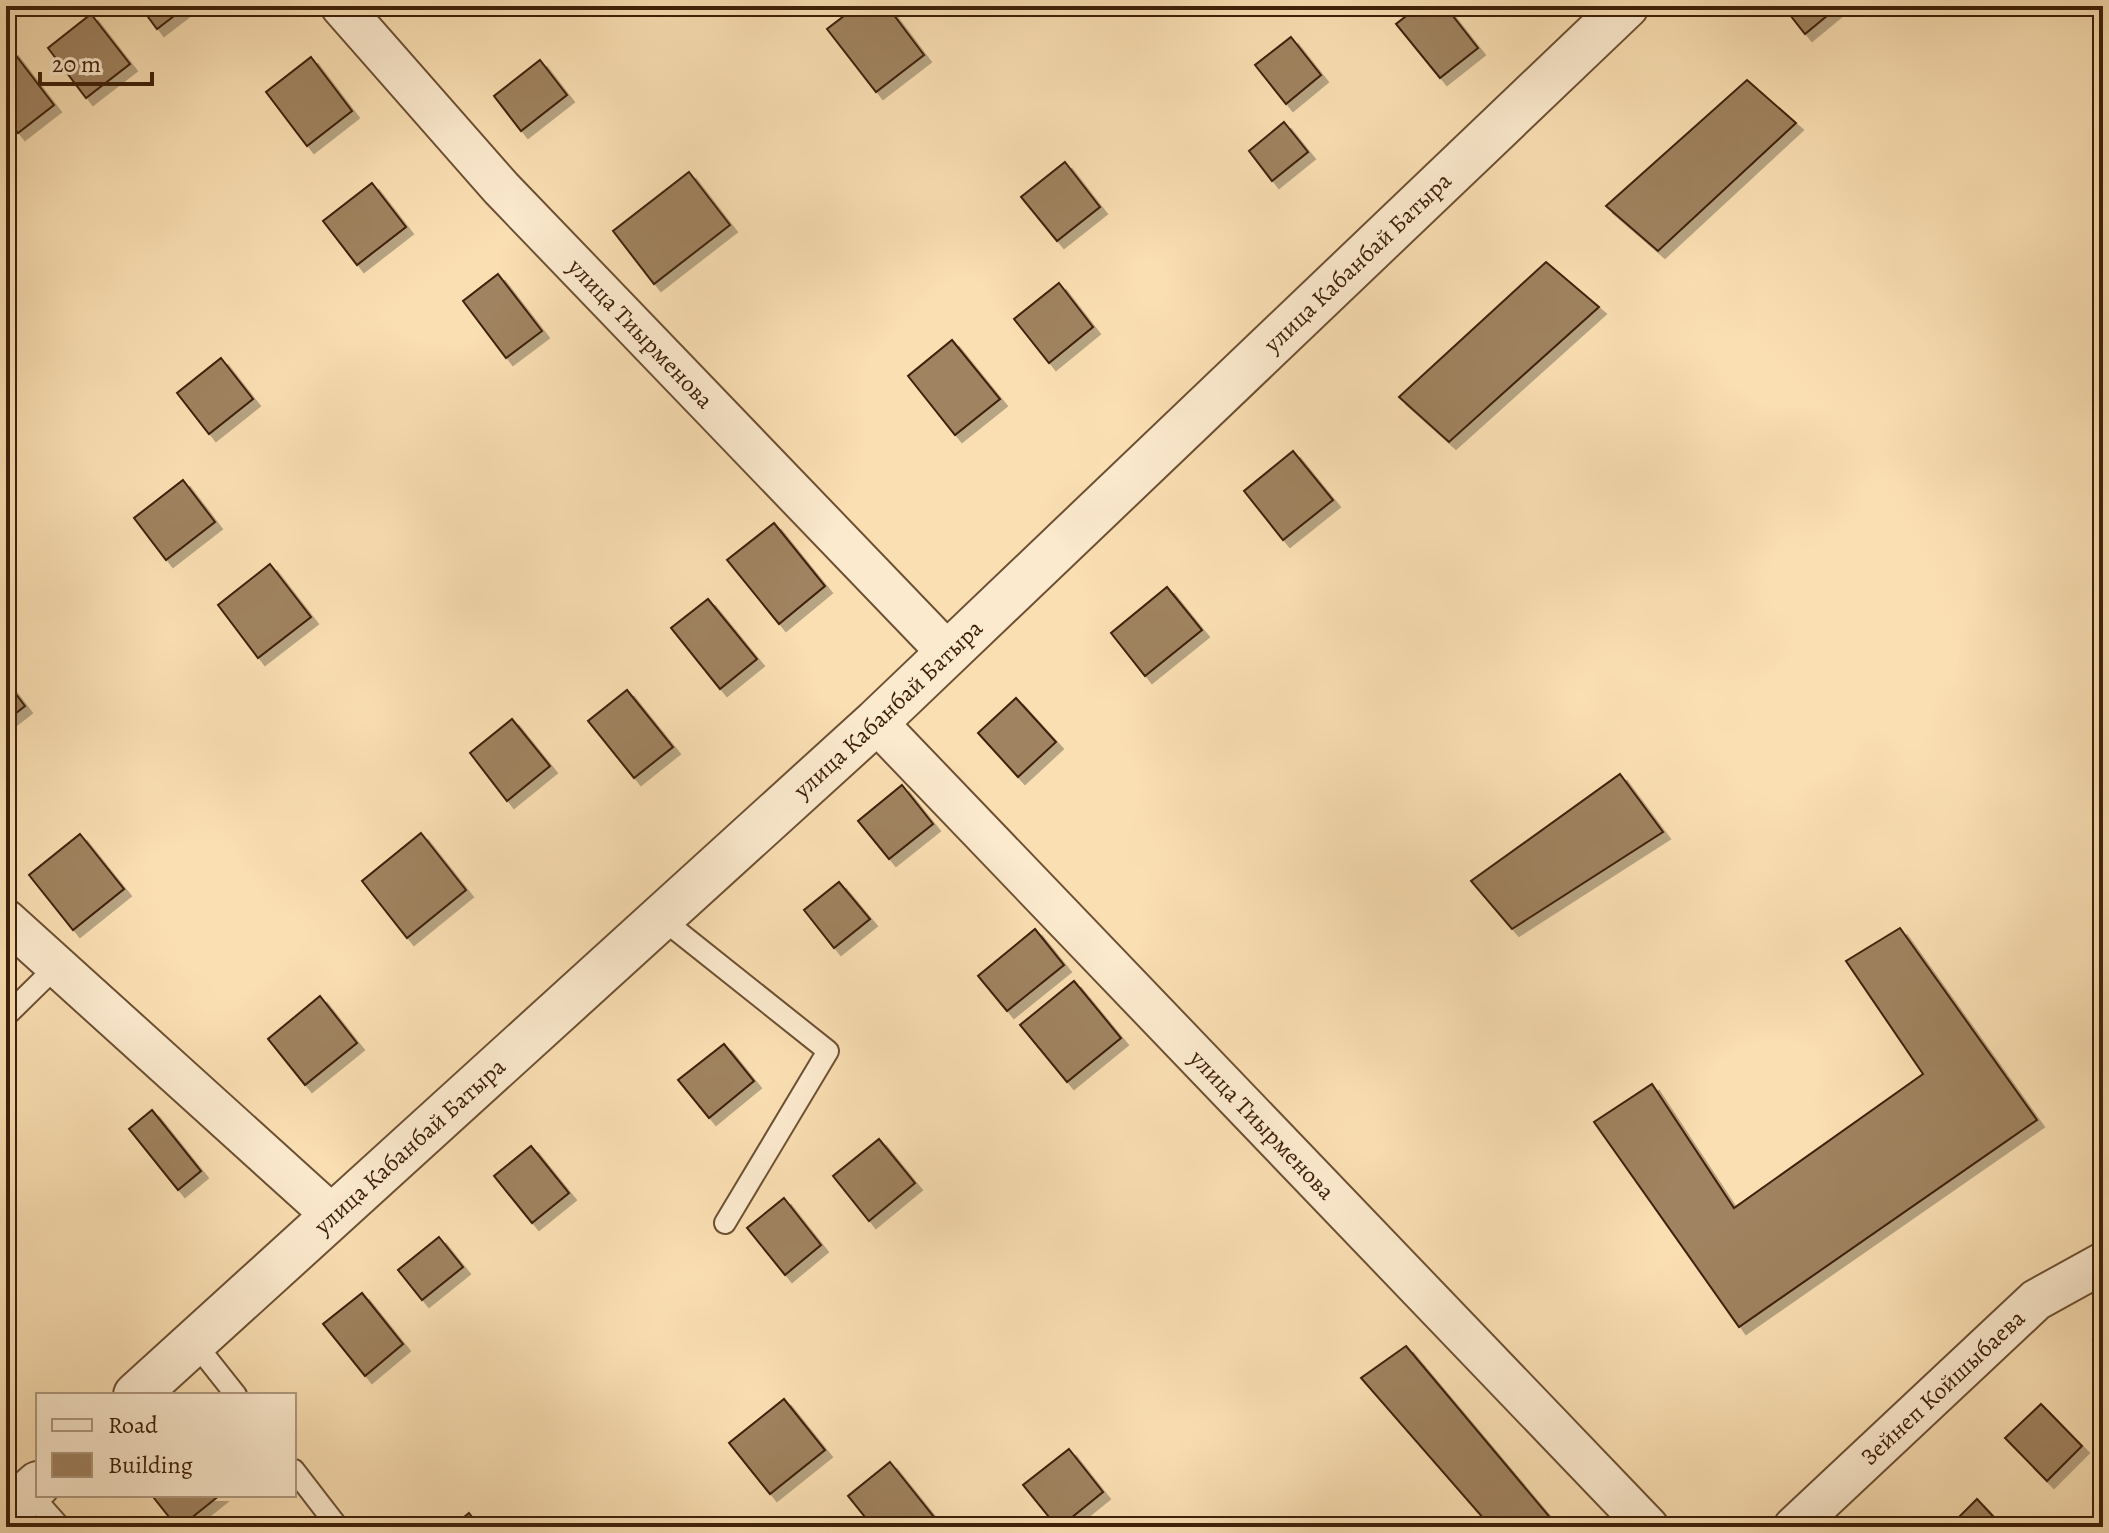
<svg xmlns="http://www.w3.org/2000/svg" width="2109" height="1533" font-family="Alegreya,serif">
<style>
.building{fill:#a08361;stroke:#3e2009;stroke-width:2;filter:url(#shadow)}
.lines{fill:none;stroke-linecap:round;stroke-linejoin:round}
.service-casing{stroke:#6d5034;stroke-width:24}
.minor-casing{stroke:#6d5034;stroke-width:44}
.tertiary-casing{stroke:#6d5034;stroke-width:48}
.service{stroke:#fceace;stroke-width:20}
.minor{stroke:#fceace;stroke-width:40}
.tertiary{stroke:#fceace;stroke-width:44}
.labels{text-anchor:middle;stroke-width:6;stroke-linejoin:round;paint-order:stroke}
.street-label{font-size:24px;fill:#3e2009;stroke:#fceace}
</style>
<defs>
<filter id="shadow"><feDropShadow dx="7" dy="7" stdDeviation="0" flood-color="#0004"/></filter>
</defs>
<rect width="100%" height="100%" fill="#fadfb3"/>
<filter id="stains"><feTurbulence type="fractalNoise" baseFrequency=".0025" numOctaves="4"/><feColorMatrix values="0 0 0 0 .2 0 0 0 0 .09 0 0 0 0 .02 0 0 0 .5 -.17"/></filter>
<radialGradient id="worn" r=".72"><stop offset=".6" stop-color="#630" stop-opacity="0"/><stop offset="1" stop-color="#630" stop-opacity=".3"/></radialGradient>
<!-- building -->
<g class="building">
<path d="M140,6H187L157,29Z"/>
<path d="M857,6H887L924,55L876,92L827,29Z"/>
<path d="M1419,6H1445L1478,48L1440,78L1396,24Z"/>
<path d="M1783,6H1839L1805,34Z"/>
<path d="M91,14L130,64L86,98L48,48Z"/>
<path d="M1291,37L1321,75L1286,104L1255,65Z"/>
<path d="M11,49L54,105L18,133L6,118V53Z"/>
<path d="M311,57L352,111L307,146L266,92Z"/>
<path d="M540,60L567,95L521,131L494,96Z"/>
<path d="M1747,80L1796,123L1658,251L1606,206Z"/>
<path d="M1284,122L1308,152L1272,181L1249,151Z"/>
<path d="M1065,162L1100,207L1057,241L1021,197Z"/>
<path d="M689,172L730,225L654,284L613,231Z"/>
<path d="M372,183L406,227L357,265L323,221Z"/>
<path d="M1546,262L1599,307L1449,442L1399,397Z"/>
<path d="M498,274L542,331L506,358L463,301Z"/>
<path d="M1059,283L1093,327L1049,363L1014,319Z"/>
<path d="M952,340L1000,399L955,435L908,376Z"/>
<path d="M221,358L253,399L209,434L177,393Z"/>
<path d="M1293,451L1333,500L1283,540L1244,491Z"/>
<path d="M183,480L215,522L166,560L134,518Z"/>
<path d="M774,523L825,586L779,624L727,560Z"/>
<path d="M270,564L311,617L258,658L218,605Z"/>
<path d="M1167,587L1202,630L1145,676L1111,633Z"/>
<path d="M708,599L757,659L720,689L671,628Z"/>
<path d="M6,681L25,706L6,721Z"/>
<path d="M627,690L673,747L634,778L588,721Z"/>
<path d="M1016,698L1056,742L1018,777L978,733Z"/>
<path d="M512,719L550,766L507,801L470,753Z"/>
<path d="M1620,774L1663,832L1512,929L1471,881Z"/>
<path d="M902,785L933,824L889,859L858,821Z"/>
<path d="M421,833L466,890L407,938L362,881Z"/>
<path d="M80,834L124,889L73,930L29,875Z"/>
<path d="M839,882L870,919L834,948L804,910Z"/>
<path d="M1900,928L2037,1120L1739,1327L1594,1122L1652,1084L1734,1208L1923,1074L1846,961Z"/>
<path d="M1035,929L1064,965L1007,1011L978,976Z"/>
<path d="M1074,981L1121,1038L1067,1082L1020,1025Z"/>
<path d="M320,996L357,1043L305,1085L268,1039Z"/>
<path d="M724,1044L754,1081L709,1118L678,1080Z"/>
<path d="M152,1110L201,1171L178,1190L129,1129Z"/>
<path d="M879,1139L915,1183L869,1221L833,1176Z"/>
<path d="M531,1146L569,1193L532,1223L494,1176Z"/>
<path d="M784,1198L821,1245L785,1275L747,1228Z"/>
<path d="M439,1237L463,1267L422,1300L398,1270Z"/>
<path d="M362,1293L403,1344L365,1376L323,1324Z"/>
<path d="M2103,1330V1350L2093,1340Z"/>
<path d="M1406,1346L1558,1527H1491L1361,1378Z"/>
<path d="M784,1399L825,1450L770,1494L729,1443Z"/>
<path d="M2041,1404L2082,1446L2047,1481L2005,1438Z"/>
<path d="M1069,1449L1103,1492L1060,1527H1057L1023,1485Z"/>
<path d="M890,1462L942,1527H873L848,1496Z"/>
<path d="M157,1495H220L180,1527H177L154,1498Z"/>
<path d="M1977,1499L2003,1527H1949Z"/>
<path d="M469,1513L480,1527H452Z"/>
</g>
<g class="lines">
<!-- service casing -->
<g class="service-casing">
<g id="service">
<path d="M661,918L828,1051L725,1223"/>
<path d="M6,1016L57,966"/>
<path d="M194,1342L236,1395"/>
<path d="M294,1470L338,1527"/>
<path d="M29,1492L60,1527"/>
</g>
</g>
<!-- minor casing -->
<g class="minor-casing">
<g id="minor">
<path id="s1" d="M341,6L501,188L949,654"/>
<path id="s2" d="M876,722L1648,1527"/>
<path d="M6,920L333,1216"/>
<path id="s3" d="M1794,1527L2036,1300L2103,1263"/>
</g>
</g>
<!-- tertiary casing -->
<g class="tertiary-casing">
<g id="tertiary">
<path id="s4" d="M136,1395L876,722L1626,6"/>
<path d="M6,1513L38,1484"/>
</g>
</g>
<!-- service -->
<use href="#service" class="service"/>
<!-- minor -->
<use href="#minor" class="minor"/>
<!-- tertiary -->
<use href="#tertiary" class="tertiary"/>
</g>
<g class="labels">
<!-- street labels -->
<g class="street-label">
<text dy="8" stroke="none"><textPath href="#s4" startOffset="1666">улица Кабанбай Батыра</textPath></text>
<text dy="8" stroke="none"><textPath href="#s1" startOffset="444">улица Тиырменова</textPath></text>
<text dy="8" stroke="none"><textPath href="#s4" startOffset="1018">улица Кабанбай Батыра</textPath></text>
<text dy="8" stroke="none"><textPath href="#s2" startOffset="558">улица Тиырменова</textPath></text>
<text dy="8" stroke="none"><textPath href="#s4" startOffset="370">улица Кабанбай Батыра</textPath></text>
<text dy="8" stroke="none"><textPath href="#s3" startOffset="204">Зейнеп Койшыбаева</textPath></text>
</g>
</g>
<!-- margin -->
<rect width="2109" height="1533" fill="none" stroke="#fadfb3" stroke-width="32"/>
<rect x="8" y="8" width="2093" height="1517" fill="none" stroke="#3e2009" stroke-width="4"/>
<rect x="16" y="16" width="2077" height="1501" fill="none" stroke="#3e2009" stroke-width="2"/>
<!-- legend -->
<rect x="36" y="1393" width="260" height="104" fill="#fceace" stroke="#b0997f" stroke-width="2"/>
<rect x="52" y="1419" width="40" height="12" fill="#fceace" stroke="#b0997f" stroke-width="2"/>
<text x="108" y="1433" font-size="24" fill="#3e2009">Road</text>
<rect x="52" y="1453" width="40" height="24" fill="#a08361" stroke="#b0997f" stroke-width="2"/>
<text x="108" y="1473" font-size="24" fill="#3e2009">Building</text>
<!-- scale -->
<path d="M40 72v12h112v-12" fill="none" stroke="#3e2009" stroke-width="4"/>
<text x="52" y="72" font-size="24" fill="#3e2009" stroke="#fceace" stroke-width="6" paint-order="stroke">20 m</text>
<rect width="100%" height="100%" filter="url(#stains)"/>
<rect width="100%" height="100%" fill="url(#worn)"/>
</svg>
